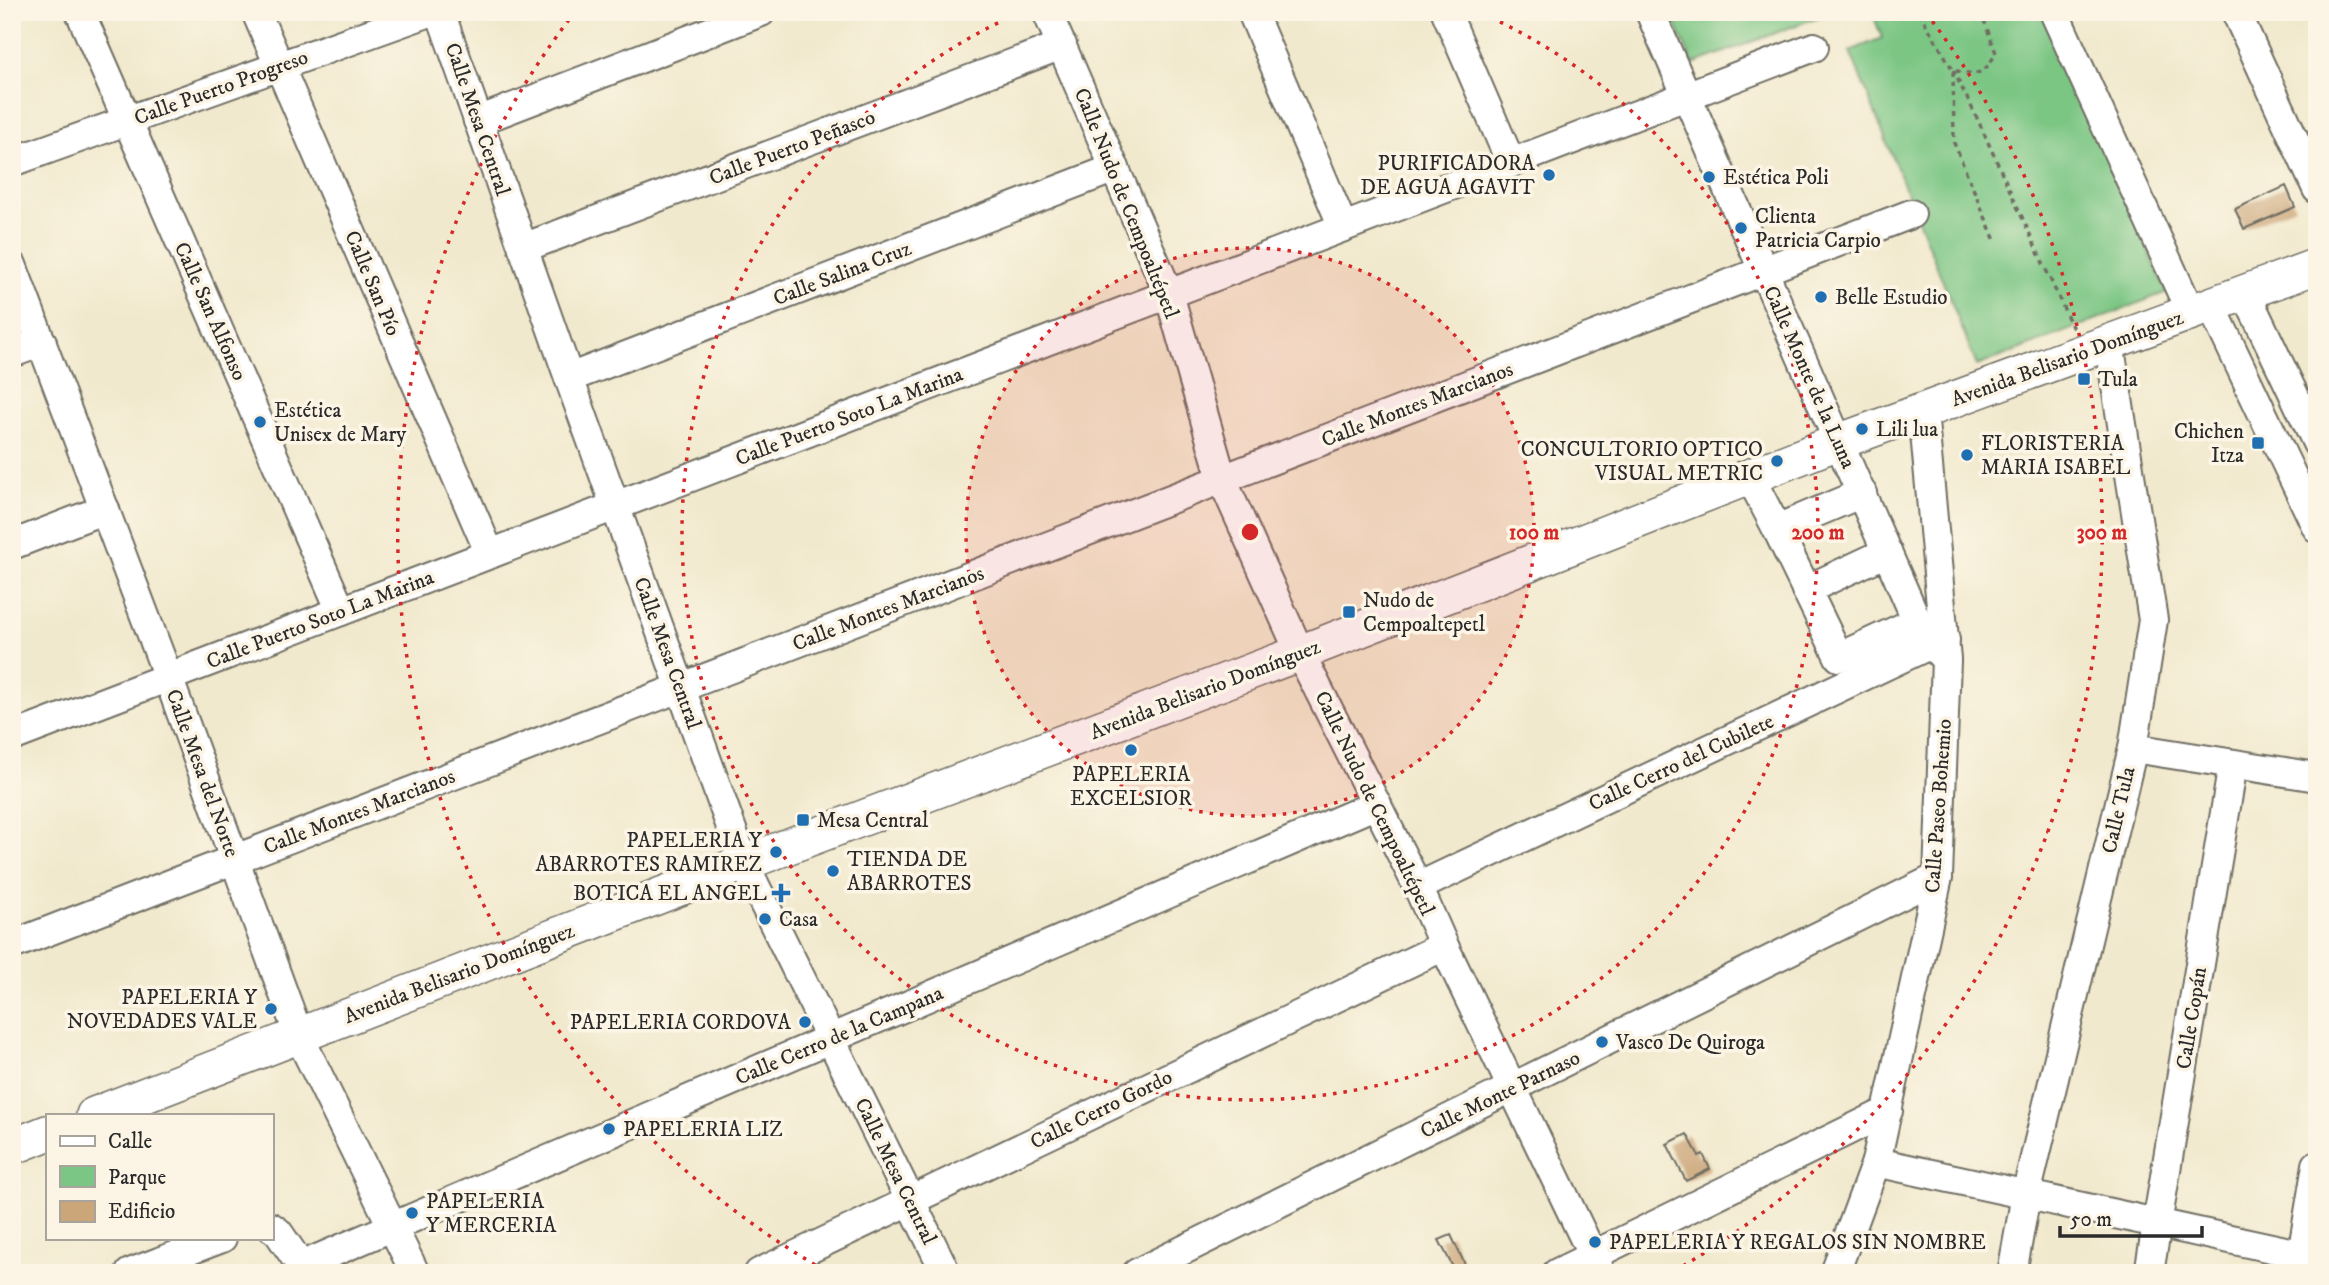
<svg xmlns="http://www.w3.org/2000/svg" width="2329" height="1285" font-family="'IM FELL DW Pica',serif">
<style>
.green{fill:#7bc684;stroke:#537858;stroke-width:2}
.building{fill:#cba679}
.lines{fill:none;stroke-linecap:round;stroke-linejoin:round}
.minor-casing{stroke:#706e64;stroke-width:32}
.major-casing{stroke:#706e64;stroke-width:38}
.path{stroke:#706e64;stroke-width:3.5;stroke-dasharray:5 5;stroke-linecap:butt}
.minor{stroke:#fff;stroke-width:28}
.major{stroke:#fff;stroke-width:35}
.ring{fill:none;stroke:#d62828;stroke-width:3.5;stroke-dasharray:3.5 7}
.poi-dot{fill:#1f6fb2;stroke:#fcf5e5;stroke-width:2.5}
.labels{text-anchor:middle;stroke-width:7;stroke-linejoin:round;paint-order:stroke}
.street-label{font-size:21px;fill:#2b2b2b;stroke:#fcf5e5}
.poi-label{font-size:21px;fill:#2b2b2b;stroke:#fcf5e5;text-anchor:start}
.centre{fill:#d62828;stroke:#fcf5e5;stroke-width:3.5}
.ring-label{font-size:21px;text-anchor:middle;font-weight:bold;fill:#d62828;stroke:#fcf5e5;stroke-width:7;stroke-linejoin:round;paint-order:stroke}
</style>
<rect width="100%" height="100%" fill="#fcf5e5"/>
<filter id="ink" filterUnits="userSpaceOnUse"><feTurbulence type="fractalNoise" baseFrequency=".0143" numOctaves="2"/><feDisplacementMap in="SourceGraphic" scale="14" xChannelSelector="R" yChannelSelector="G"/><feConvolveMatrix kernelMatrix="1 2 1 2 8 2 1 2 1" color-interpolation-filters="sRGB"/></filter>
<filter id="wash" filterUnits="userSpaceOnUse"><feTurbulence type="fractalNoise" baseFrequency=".00686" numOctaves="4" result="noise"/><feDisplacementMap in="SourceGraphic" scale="28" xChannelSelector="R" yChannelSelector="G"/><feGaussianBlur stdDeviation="1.57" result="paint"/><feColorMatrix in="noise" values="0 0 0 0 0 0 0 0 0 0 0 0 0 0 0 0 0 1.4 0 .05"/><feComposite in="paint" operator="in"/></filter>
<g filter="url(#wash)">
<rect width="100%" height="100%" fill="#f1e9cd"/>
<!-- green -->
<g class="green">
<path d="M1670,12H1831L1693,64Z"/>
<path d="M1872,12H2043L2167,292L1977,366L1850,51L1882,38Z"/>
</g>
<g id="blocks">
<!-- building -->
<g class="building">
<path d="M2317,134V160L2307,138Z"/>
<path d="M2286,186L2295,207L2244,229L2235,209Z"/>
<path d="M1687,1134L1699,1156L1703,1154L1710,1169L1686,1181L1667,1144Z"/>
<path d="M1451,1235L1469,1273H1456L1439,1240Z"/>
</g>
</g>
</g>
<g filter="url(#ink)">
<use href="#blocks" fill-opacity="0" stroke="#706e64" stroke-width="2"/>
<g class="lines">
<!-- minor casing -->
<g class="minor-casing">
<g id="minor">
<path d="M80,12L341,611"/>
<path d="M256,12L490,554"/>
<path d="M440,12L569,378L744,863L946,1273"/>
<path d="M1047,12L1169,294L1222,479L1300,653L1418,887L1444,946L1601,1273"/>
<path d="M1252,12L1343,227"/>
<path d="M1446,12L1511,163"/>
<path d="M1650,12L1917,621L1931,644L1946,660"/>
<path d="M2054,12L2191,313"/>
<path d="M2236,12L2317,189"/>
<path d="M478,121L761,12"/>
<path d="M12,162L430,12"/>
<path d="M523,248L1062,45"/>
<path d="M12,265L168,677L299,1036L415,1273"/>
<path d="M2245,292L2317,443"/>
<path d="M2211,305L2317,528"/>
<path d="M12,353L42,342"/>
<path d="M569,378L1115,168"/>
<path d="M1750,477L1777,529"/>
<path d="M1862,493L1777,529L1839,657L1917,621"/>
<path d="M12,545L105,509"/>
<path d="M1806,590L1887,552"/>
<path d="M12,737L1814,47"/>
<path d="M2133,748L2317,777"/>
<path d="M1418,887L1931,644L1945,640"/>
<path d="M12,945L1911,214"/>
<path d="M1876,1162L2317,1258"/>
<path d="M271,1227L278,1232L306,1273"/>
<path d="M301,1266L1377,804"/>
<path d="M130,1273L222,1238"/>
<path d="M759,1273L1444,946"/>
<path d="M1137,1273L1938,877"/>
<path d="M1557,1273L1888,1111"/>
<path d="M1835,1273L1876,1162L1938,877L1946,660L1923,411"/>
<path d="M2012,1273L2026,1195L2133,748L2153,620L2109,342"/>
<path d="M2149,1273L2233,764"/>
<path d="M2299,1273L2317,1165"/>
</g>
</g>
<!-- major casing -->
<g class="major-casing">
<g id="major">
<path d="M94,1115L744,863L1300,653L1838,442L2317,266"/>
<path d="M12,1147L47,1133"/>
</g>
</g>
<!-- path -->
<g class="path">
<path d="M1919,12L1953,70C1978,76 1983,76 1996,53L1981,12"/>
<path d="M1953,70L1976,116L2073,329"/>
<path d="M1953,72L1954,143L1996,243"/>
</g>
<!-- minor -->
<use href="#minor" class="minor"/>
<!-- major -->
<use href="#major" class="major"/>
</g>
</g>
<!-- distance rings -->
<circle cx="1250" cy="532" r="284" fill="#d62828" fill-opacity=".12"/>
<g class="ring">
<circle cx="1250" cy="532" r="284"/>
<path d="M1481 13A568 568 0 1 1 1019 13"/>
<path d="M824 1270A852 852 0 0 1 574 13M1926 13A852 852 0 0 1 1676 1270"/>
</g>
<!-- markers -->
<g class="poi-dot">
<circle cx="1549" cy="175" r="7"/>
<circle cx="1709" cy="177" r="7"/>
<circle cx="1741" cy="228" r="7"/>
<circle cx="1821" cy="297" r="7"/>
<rect x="2077" y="372" width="14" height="14" rx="3.5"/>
<circle cx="260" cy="422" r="7"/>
<circle cx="1862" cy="429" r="7"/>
<rect x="2251" y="436" width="14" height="14" rx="3.5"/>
<circle cx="1967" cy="455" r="7"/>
<circle cx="1777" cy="461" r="7"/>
<rect x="1342" y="605" width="14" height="14" rx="3.5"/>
<circle cx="1131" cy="750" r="7"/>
<rect x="796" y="813" width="14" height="14" rx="3.5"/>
<circle cx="776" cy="852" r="7"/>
<circle cx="833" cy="871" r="7"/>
<path d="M777.5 882.5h7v7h7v7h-7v7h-7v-7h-7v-7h7z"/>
<circle cx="765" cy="919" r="7"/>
<circle cx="271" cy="1009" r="7"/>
<circle cx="805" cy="1022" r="7"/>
<circle cx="1602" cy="1042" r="7"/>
<circle cx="609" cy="1129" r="7"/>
<circle cx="412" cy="1213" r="7"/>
<circle cx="1595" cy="1242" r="7"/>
</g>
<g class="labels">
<!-- street labels -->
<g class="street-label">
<text transform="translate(221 87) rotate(-20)" y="7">Calle Puerto Progreso</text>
<text transform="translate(478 119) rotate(71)" y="7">Calle Mesa Central</text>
<text transform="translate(792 147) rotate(-21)" y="7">Calle Puerto Peñasco</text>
<text transform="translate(1127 203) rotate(68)" y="7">Calle Nudo de Cempoaltépetl</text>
<text transform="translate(842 273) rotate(-21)" y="7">Calle Salina Cruz</text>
<text transform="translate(373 283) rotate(67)" y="7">Calle San Pío</text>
<text transform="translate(211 311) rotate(66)" y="7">Calle San Alfonso</text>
<text transform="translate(2067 358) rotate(-20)" y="7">Avenida Belisario Domínguez</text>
<text transform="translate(1810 377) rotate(66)" y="7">Calle Monte de la Luna</text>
<text transform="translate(1417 404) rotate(-21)" y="7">Calle Montes Marcianos</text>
<text transform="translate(849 416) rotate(-21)" y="7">Calle Puerto Soto La Marina</text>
<text transform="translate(888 608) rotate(-21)" y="7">Calle Montes Marcianos</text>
<text transform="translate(320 619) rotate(-21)" y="7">Calle Puerto Soto La Marina</text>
<text transform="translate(668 653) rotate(70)" y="7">Calle Mesa Central</text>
<text transform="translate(1205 689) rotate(-21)" y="7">Avenida Belisario Domínguez</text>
<text transform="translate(1681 762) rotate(-25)" y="7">Calle Cerro del Cubilete</text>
<text transform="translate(203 773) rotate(70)" y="7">Calle Mesa del Norte</text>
<text transform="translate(1375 803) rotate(64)" y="7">Calle Nudo de Cempoaltépetl</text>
<text transform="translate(1938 806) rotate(-86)" y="7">Calle Paseo Bohemio</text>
<text transform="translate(2118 810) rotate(-77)" y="7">Calle Tula</text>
<text transform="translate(359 811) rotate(-21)" y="7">Calle Montes Marcianos</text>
<text transform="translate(459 973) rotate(-21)" y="7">Avenida Belisario Domínguez</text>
<text transform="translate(2191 1018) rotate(-81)" y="7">Calle Copán</text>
<text transform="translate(839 1035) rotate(-23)" y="7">Calle Cerro de la Campana</text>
<text transform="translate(1500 1094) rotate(-26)" y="7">Calle Monte Parnaso</text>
<text transform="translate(1101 1109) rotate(-26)" y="7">Calle Cerro Gordo</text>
<text transform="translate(896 1171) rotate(64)" y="7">Calle Mesa Central</text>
</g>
<!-- poi labels -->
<g class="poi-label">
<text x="1535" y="170" text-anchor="end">PURIFICADORA<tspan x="1535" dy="24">DE AGUA AGAVIT</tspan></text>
<text x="1723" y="184">Estética Poli</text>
<text x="1755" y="223">Clienta<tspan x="1755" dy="24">Patricia Carpio</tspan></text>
<text x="1835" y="304">Belle Estudio</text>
<text x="2098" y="386">Tula</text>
<text x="274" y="417">Estética<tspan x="274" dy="24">Unisex de Mary</tspan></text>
<text x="1876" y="436">Lili lua</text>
<text x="2244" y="438" text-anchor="end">Chichen<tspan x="2244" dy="24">Itza</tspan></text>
<text x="1981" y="450">FLORISTERIA<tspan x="1981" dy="24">MARIA ISABEL</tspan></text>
<text x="1763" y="456" text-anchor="end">CONCULTORIO OPTICO<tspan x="1763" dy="24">VISUAL METRIC</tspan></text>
<text x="1363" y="607">Nudo de<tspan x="1363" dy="24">Cempoaltepetl</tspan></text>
<text x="1131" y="781" text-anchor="middle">PAPELERIA<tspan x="1131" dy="24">EXCELSIOR</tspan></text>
<text x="817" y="827">Mesa Central</text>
<text x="762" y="847" text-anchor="end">PAPELERIA Y<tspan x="762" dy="24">ABARROTES RAMIREZ</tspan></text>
<text x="847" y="866">TIENDA DE<tspan x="847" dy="24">ABARROTES</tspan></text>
<text x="767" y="900" text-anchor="end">BOTICA EL ANGEL</text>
<text x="779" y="926">Casa</text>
<text x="257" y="1004" text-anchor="end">PAPELERIA Y<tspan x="257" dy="24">NOVEDADES VALE</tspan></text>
<text x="791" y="1029" text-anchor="end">PAPELERIA CORDOVA</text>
<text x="1616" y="1049">Vasco De Quiroga</text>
<text x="623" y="1136">PAPELERIA LIZ</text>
<text x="426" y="1208">PAPELERIA<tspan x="426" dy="24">Y MERCERIA</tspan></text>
<text x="1609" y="1249">PAPELERIA Y REGALOS SIN NOMBRE</text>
</g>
</g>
<circle cx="1250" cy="532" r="10" class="centre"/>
<g class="ring-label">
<text x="1534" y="539">100 m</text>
<text x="1818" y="539">200 m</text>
<text x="2102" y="539">300 m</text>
</g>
<!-- margin -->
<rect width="2329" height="1285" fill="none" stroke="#fcf5e5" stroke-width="42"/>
<!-- legend -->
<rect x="46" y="1114" width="228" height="126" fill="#fcf5e5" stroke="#a8a49b" stroke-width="2"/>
<rect x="60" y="1136" width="35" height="10" fill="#ffffff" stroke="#a8a49b" stroke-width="2"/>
<text x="108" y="1148" font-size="21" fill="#2b2b2b">Calle</text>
<rect x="60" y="1166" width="35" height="21" fill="#7bc684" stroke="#a8a49b" stroke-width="2"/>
<text x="108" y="1184" font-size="21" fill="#2b2b2b">Parque</text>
<rect x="60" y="1201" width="35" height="21" fill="#cba679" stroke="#a8a49b" stroke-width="2"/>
<text x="108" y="1218" font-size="21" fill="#2b2b2b">Edificio</text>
<!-- scale -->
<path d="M2060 1226v10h142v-10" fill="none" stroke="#2b2b2b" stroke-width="3.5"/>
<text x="2070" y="1226" font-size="21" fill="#2b2b2b" stroke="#fcf5e5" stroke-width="5" paint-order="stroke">50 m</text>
</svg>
